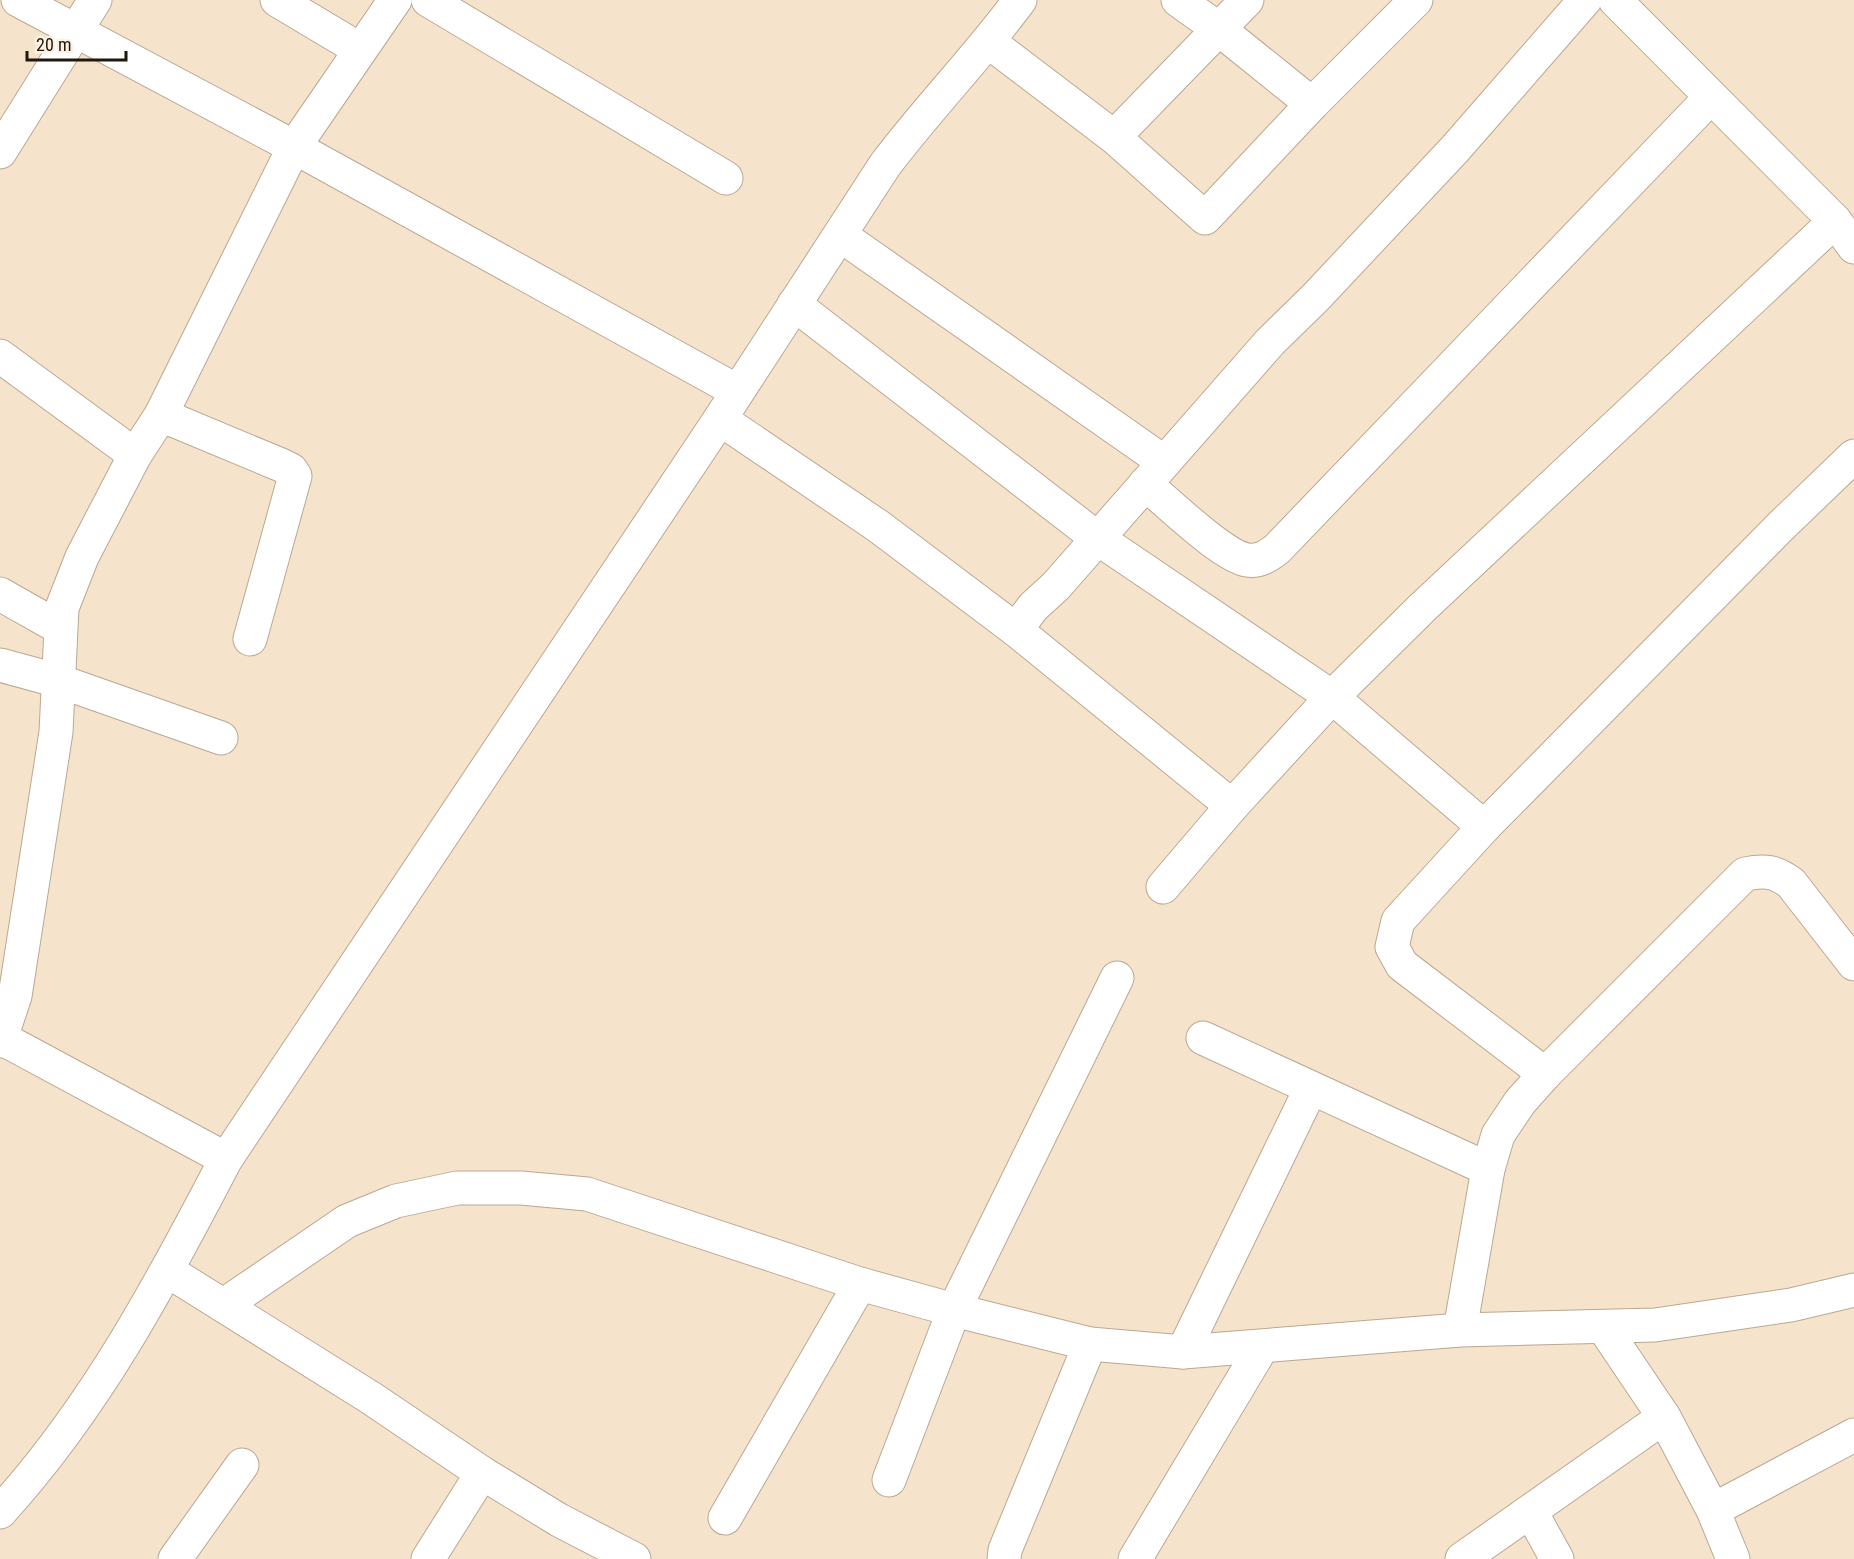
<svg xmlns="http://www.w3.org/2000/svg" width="1854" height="1559" font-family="'Roboto Condensed',sans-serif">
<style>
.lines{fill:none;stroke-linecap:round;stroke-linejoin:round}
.minor-casing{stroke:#baa892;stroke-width:35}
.minor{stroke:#fff;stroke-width:33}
</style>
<rect width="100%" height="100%" fill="#f6e3cb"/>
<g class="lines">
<!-- minor casing -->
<g class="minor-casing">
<g id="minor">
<path d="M18,0L294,147L737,391"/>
<path d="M277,0L359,49"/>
<path d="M428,0L726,178"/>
<path d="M1178,0L1220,30L1312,104"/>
<path d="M1615,0L1835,221L1854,247"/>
<path d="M989,42L1114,137L1205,218L1312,104L1416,0"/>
<path d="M1114,137L1247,0"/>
<path d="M0,152L95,0"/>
<path d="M840,235L1164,462"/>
<path d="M794,304L1097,538L1332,697L1484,827"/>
<path d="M0,356L135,455"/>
<path d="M161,415L281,465L291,470L295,476L250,639"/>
<path d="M720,419L878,526L1016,630L1232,806"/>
<path d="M1145,484C1168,502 1221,555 1247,560C1259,562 1268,556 1277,549L1711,97"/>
<path d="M0,594L60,628"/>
<path d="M1016,630L1033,607L1056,586L1270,342L1316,297L1455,149L1585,0"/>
<path d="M0,665L59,681L221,738"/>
<path d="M1163,887L1232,806L1332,697L1423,607L1835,221"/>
<path d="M1,1038L226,1159"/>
<path d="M1203,1038L1488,1169"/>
<path d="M0,1041L15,996L56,732L62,608L82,557L135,455L161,415L294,147L395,0"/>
<path d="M1545,1074L1402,965L1392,947L1398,921L1484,827L1781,526L1854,456"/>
<path d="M168,1271L371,1398L482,1473L559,1520L634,1559"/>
<path d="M224,1305L347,1221L396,1201L457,1188H521L587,1194L860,1284L954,1310L1090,1344L1183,1352L1460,1330L1655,1325L1791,1305L1854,1290"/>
<path d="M1604,1328L1664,1417L1713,1510L1733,1559"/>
<path d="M1460,1330L1488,1169L1498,1135L1520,1102L1545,1074L1745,874C1764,870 1775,871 1791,883L1854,964"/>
<path d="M1183,1352L1311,1088"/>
<path d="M889,1480L954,1310L1117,978"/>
<path d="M1713,1510L1854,1435"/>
<path d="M0,1512C95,1408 161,1284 226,1159L720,419L885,165C928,108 978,57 1020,0"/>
<path d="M1531,1512L1557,1559"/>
<path d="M725,1518L860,1284"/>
<path d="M175,1559L242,1465"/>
<path d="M428,1559L482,1473"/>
<path d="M1004,1559L1005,1550L1090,1344"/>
<path d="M1135,1559L1262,1347"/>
<path d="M1462,1559L1664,1417"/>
</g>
</g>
<!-- minor -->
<use href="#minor" class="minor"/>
</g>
<!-- scale -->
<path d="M27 51v9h99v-9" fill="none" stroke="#1e180f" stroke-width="3"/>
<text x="36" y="51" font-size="18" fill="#1e180f" stroke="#fdf1e3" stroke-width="4.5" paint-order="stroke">20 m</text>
</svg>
